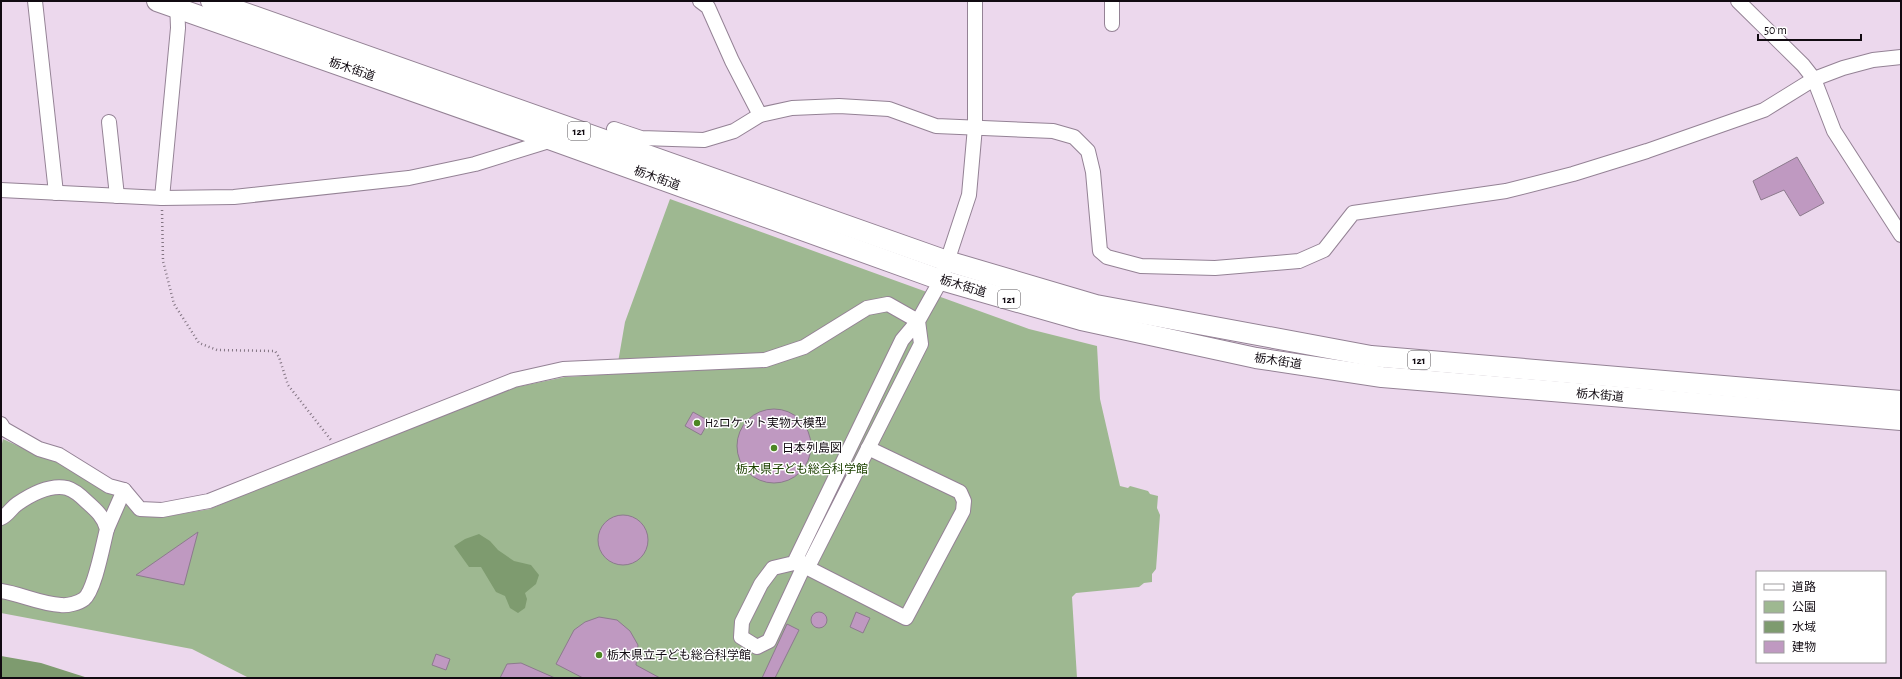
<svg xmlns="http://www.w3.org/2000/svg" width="1902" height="679" font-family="'Alegreya Sans','Noto Sans JP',sans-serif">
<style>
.green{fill:#9eb891}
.water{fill:#7e9b6f}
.building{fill:#bf99c1;stroke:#8c7a8d}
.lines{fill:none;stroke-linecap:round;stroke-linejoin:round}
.minor-casing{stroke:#948295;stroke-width:16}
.highway-casing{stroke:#948295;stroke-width:22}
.path{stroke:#827482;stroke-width:2.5;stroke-dasharray:1 3;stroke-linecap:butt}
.minor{stroke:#fff;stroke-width:14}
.highway{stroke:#fff;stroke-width:20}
.poi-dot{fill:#4c8623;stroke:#fff;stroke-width:1.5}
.labels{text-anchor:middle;stroke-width:3;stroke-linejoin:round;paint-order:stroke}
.shield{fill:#fff;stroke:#585458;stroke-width:1}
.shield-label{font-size:11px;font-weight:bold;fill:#110a11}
.street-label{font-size:12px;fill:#110a11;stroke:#fff}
.poi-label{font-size:12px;fill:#110a11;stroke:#fff;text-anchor:start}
.park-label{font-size:12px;fill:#1d4100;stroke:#fff}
</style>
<rect width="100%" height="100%" fill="#ecd8ed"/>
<!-- green -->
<path class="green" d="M670,199L1029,329L1097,346L1100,399L1120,486L1128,488L1130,486L1148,491L1150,494L1158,496L1157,508L1160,515L1156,569L1152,574V582L1144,583L1139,587L1076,593L1072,597L1077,678H249L192,649L1,613V448L3,439L42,457L59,459L123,496L137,516H169L210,509L367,443L517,387L565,377L616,374L625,322Z"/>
<!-- water -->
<g class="water">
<path d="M479,534L490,541L498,550L514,561L531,565L539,575L536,584L525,593L527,599L525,608L518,613L510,608L505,596L496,592L481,567H469L454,546L465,539Z"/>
<path d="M1,656L41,663L88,678H1Z"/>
</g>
<!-- building -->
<g class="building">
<path d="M1797,157L1824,203L1800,216L1784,190L1761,200L1753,181Z"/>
<circle cx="774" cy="446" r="37"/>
<path d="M693,412L709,421L701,435L685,426Z"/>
<circle cx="623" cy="540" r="25"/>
<path d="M198,532L184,585L136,575Z"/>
<circle cx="819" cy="620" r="8"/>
<path d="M856,612L870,618L863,633L850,627Z"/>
<path d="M599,617L617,620L630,631L638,645L636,665L660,678H583L556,664L574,630L585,622Z"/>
<path d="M787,624L799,630L775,678H762Z"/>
<path d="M436,654L450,659L446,670L432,665Z"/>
<path d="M521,663L555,678H500L507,664Z"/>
</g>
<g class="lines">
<!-- minor casing -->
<g class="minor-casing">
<g id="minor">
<path d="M35,1L56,193"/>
<path d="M700,1L708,7L732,61L760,115"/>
<path d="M1112,1V24"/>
<path d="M1738,1L1803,65L1814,79L1834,131L1901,235"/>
<path d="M109,122L117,196"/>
<path d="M614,129L641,138L704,140L734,131L760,115L792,108L839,106L889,109L936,126L1053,131L1074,137L1088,151L1093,172L1100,251L1107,257L1141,266L1215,268L1299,261L1324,250L1353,213L1506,191L1573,174L1647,151L1764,110L1814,79L1843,68L1873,60L1901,57"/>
<path d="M1,190L162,198L234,197L409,178L475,164L552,140"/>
<path d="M162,198L178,28L177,1"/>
<path d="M918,321L921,344L811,561L804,566L769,641L757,647L741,637L742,622L761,584L773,568L794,563L902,340L918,321L941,280L969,195L975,127V1"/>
<path d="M1,424L4,429L39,449L59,455L109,486L124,490L140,509L162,510L209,501L514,380L563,369L765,360L804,347L867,308L888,304L918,321"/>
<path d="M1,518C8,515 11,508 17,504C30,495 50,484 67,488C74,490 82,497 87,502C96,510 104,517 107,529C103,544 95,590 84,599C79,603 67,606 61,605C40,604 21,594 1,591"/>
<path d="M107,529L124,490"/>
<path d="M804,566L906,618L963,511L964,501L960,492L868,448"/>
</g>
</g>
<!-- highway casing -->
<g class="highway-casing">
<g id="highway">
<path d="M157,1L552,140L941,280L1081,320L1256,358L1382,377L1901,420"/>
<path d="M211,1L947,261L1096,305L1371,356L1901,401"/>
</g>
</g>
<!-- path -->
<path class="path" d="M162,210L163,261L174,304L199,343L217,350L275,351L279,357L288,385L331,440"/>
<!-- minor -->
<use href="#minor" class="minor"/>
<!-- highway -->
<use href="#highway" class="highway"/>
</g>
<!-- markers -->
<g class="poi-dot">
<circle cx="697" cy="423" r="4"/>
<circle cx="774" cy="448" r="4"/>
<circle cx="599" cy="655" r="4"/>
</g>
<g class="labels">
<!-- shield labels -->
<g class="shield">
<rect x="568" y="122" width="22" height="18" rx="3"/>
<rect x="998" y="290" width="22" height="18" rx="3"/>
<rect x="1408" y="351" width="22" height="18" rx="3"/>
</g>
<g class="shield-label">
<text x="579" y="135">121</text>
<text x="1009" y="303">121</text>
<text x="1419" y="364">121</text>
</g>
<!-- street labels -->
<g class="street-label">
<text transform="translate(352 69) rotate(19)" y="4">栃木街道</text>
<text transform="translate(657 178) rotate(20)" y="4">栃木街道</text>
<text transform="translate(963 286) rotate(17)" y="4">栃木街道</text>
<text transform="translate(1278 361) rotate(9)" y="4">栃木街道</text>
<text transform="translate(1600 395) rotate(5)" y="4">栃木街道</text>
</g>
<!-- poi labels -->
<g class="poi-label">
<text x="705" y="427">H2ロケット実物大模型</text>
<text x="782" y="452">日本列島図</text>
<text x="607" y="659">栃木県立子ども総合科学館</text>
</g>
<!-- park labels -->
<g class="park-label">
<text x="802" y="473">栃木県子ども総合科学館</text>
</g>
</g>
<!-- border -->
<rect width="1902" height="679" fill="none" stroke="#110a11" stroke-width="4"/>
<!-- legend -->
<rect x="1756" y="571" width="130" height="92" fill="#ffffff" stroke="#a09da0"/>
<rect x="1764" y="584" width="20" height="6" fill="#ffffff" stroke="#a09da0"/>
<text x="1792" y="591" font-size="12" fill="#110a11">道路</text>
<rect x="1764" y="601" width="20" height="12" fill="#9eb891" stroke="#a09da0"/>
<text x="1792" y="611" font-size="12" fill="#110a11">公園</text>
<rect x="1764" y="621" width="20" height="12" fill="#7e9b6f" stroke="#a09da0"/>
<text x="1792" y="631" font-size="12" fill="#110a11">水域</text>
<rect x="1764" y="641" width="20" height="12" fill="#bf99c1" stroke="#a09da0"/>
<text x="1792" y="651" font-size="12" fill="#110a11">建物</text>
<!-- scale -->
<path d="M1758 34v6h103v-6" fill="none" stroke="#110a11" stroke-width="2"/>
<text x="1764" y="34" font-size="12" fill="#110a11" stroke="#ffffff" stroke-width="3" paint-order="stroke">50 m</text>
</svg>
